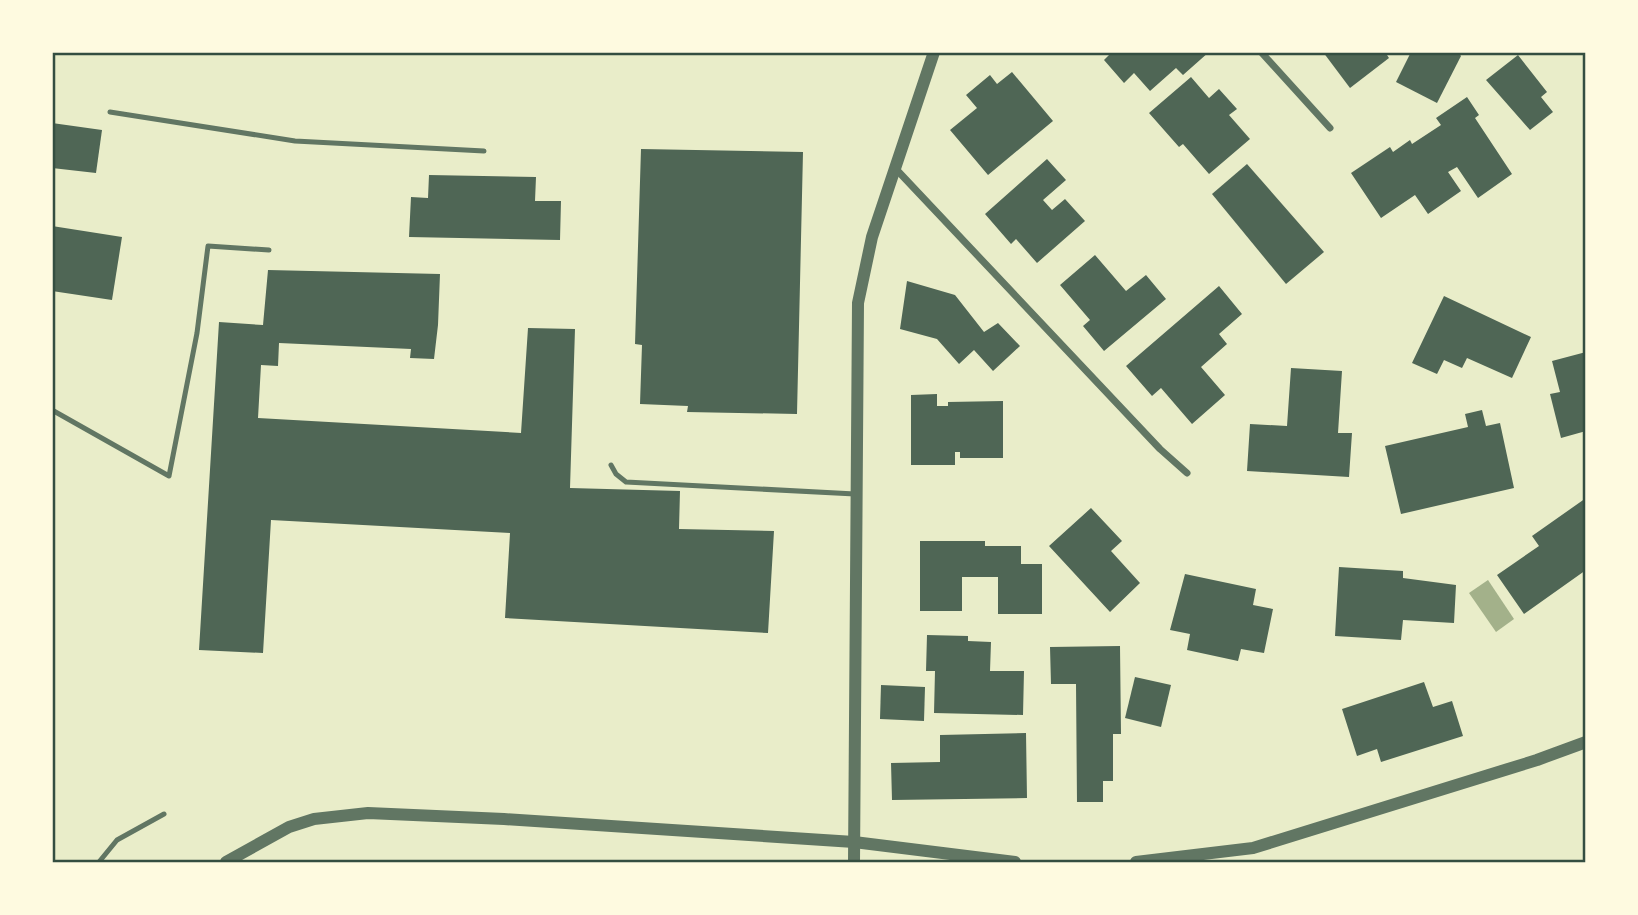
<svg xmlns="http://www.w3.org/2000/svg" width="1638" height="915" font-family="Inter,sans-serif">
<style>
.water{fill:#a3b18a}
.building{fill:#4f6655}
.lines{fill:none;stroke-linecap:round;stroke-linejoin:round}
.service{stroke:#617663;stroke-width:5}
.minor{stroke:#617663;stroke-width:7}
.tertiary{stroke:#617663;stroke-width:12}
.neatline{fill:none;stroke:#344e41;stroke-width:2.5}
</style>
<rect width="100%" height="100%" fill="#e9edc9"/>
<!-- water -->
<path class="water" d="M1488,580L1514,619L1496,632L1469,593Z"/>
<!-- building -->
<g class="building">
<path d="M1112,52H1209L1183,75L1176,68L1150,91L1134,73L1124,83L1104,60Z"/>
<path d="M1323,52H1385L1389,58L1350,88Z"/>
<path d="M1411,52H1458L1461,56L1437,103L1396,82Z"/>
<path d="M1518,55L1547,92L1541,97L1553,112L1530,130L1486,80Z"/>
<path d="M1012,72L1053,121L988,175L950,130L977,108L966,95L990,75L997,84Z"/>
<path d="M1191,77L1209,98L1219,89L1237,109L1229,115L1250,139L1209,174L1183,144L1179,147L1149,113Z"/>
<path d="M1467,97L1479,115L1475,118L1512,174L1478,198L1457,167L1448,172L1461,191L1428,214L1415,195L1381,218L1351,173L1390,147L1393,152L1410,140L1412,144L1441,125L1436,118Z"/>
<path d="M52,123L102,130L96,173L52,168Z"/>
<path d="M641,149L803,152L797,414L687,412L688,406L640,404L642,345L635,344Z"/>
<path d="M1047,159L1066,180L1043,200L1052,210L1065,199L1085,221L1037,263L1016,239L1011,244L985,214Z"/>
<path d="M1247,164L1324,252L1286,284L1212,194Z"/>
<path d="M429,175L536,177L535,201H561L560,240L409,237L411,197L428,198Z"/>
<path d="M52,226L122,237L112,300L52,291Z"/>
<path d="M1095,255L1126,291L1146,275L1166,299L1104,351L1083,326L1090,320L1060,285Z"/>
<path d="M268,270L440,274L438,325L434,359L410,358L411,349L279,343L278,366L261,365L258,418L521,433L528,328L575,329L570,488L680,491L679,529L774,531L768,633L505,618L510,533L271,520L263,653L199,650L219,322L263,325Z"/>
<path d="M907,281L955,295L984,332L998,323L1020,346L993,371L974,350L959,364L937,339L900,329Z"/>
<path d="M1219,286L1242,314L1219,334L1227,344L1201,367L1225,395L1192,424L1161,388L1152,396L1126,366Z"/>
<path d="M1444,296L1531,337L1512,378L1467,358L1462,368L1444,360L1437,374L1412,363Z"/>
<path d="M1586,352V431L1561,438L1550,394L1560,392L1552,361Z"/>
<path d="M1291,368L1342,371L1338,433H1352L1349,477L1247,471L1250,424L1287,426Z"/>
<path d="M937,394V406H948V402L1003,401V458H960V452H955V465H911V395Z"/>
<path d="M1482,410L1486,426L1500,423L1514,488L1401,514L1385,446L1468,427L1465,414Z"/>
<path d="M1586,498V570L1524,614L1497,575L1539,546L1532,536Z"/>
<path d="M1091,508L1122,541L1111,551L1140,583L1110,612L1049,546Z"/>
<path d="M920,541H985V546H1021V564H1042V614H998V577H962V611H920Z"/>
<path d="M1339,567L1403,571V578L1456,585L1454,623L1403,620L1401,640L1335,636Z"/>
<path d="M1185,574L1256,589L1253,605L1273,609L1264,653L1241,649L1238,661L1187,650L1190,634L1170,630Z"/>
<path d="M927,635L968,636V641L991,642L990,671H1024L1023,715L934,713L935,671H926Z"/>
<path d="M1120,646L1121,734H1113V781H1103V802H1077L1076,684H1051L1050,647Z"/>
<path d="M1135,677L1171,685L1161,727L1125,718Z"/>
<path d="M1424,682L1433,707L1452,701L1463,736L1381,762L1377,749L1357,756L1342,709Z"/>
<path d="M881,685L925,687L924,721L880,719Z"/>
<path d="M1026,733L1027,798L892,800L891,763L940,762V735Z"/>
</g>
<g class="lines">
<!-- service -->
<g class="service">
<path d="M110,112L295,141L484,151"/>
<path d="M52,410L169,476L197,333L208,246L269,250"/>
<path d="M611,465L616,474L626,482L855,494"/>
<path d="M99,862L117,840L164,814"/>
</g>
<!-- minor -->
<g class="minor">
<path d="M1261,52L1330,128"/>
<path d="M895,168L1160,449L1187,473"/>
</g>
<!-- tertiary -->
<g class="tertiary">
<path d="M226,862L289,827L314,819L368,813L504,819L854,842L1015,862"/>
<path d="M854,862L858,303L872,237L934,52"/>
<path d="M1136,862L1253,848L1537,760L1586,742"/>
</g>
</g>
<!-- border -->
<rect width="1638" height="915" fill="none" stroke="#fefae0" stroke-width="108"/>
<rect x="54" y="54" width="1530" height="807" class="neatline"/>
</svg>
